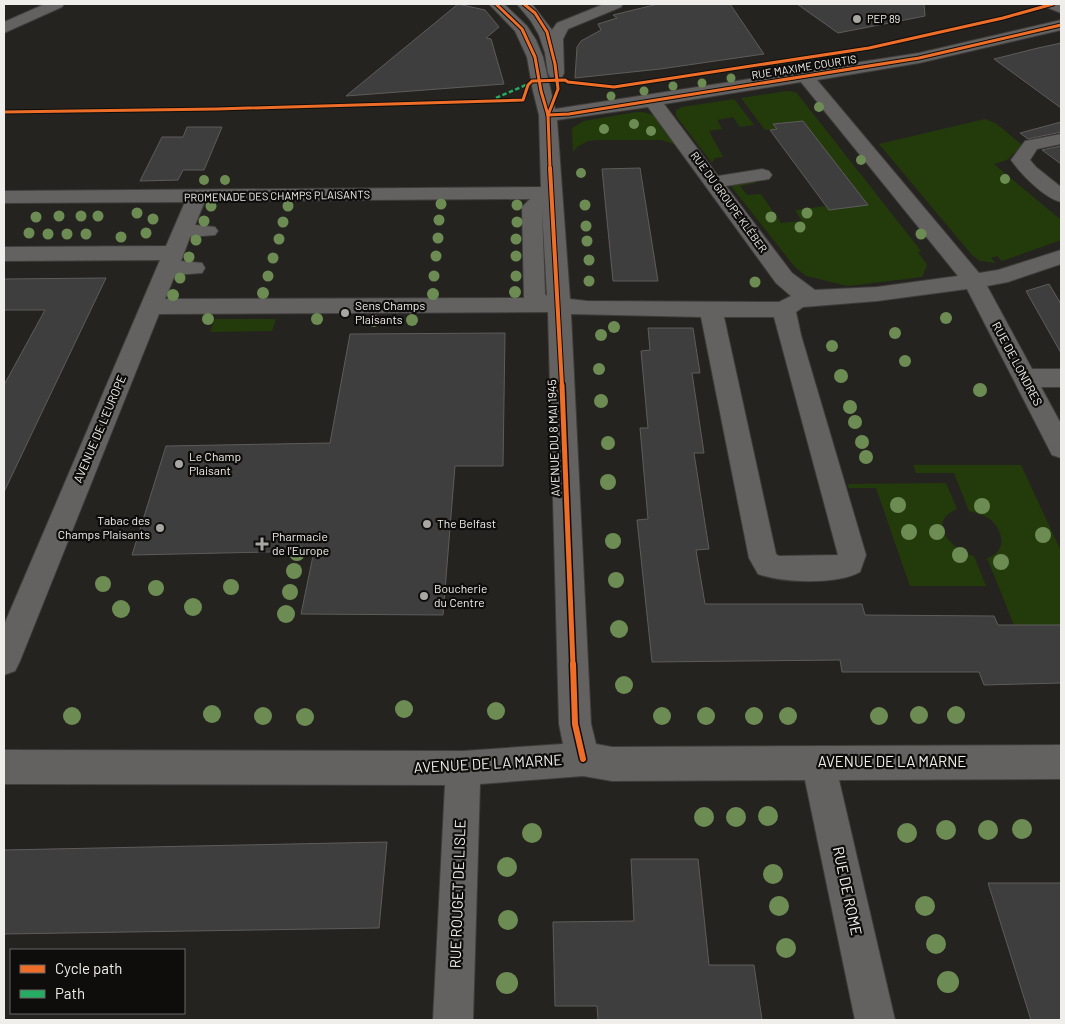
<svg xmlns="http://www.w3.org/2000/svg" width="1065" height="1024" font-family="Barlow,sans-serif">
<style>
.green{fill:#233b0b}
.building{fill:#3f3e3e;stroke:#5d5c5b}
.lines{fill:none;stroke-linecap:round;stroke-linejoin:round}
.minor-casing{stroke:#3f3d3b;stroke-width:2}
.minor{fill:#636260;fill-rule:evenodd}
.quiet{stroke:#26ab63;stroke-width:2.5;stroke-dasharray:4.5 2.5;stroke-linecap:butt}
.cycleway-far3-casing{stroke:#0f0d0b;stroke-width:5}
.cycleway-far2-casing{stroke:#0f0d0b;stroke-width:6}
.cycleway-far1-casing{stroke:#0f0d0b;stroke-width:8}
.cycleway-casing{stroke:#0f0d0b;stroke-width:9}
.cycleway-far3{stroke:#ee6e29;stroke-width:3}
.cycleway-far2{stroke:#ee6e29;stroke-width:4}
.cycleway-far1{stroke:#ee6e29;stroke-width:5}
.cycleway{stroke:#ee6e29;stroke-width:6}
.tree{fill:#6d8c54}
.poi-dot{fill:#a9a7a3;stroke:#0f0d0b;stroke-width:2}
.labels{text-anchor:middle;stroke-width:4.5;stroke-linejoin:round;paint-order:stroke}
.far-poi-label{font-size:11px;fill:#f0eeea;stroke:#0f0d0b;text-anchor:start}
.far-street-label{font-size:11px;fill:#f0eeea;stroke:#0f0d0b}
.poi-label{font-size:12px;fill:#f0eeea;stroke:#0f0d0b;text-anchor:start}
.street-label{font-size:12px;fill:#f0eeea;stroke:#0f0d0b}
.near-street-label{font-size:15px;fill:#f0eeea;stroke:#0f0d0b}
</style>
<rect width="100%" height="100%" fill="#252320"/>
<!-- green -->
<g class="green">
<path d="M787,91L796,92L921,251L918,252L927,265L922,277L848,286L806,276L794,266L731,186L735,185L734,184L754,181L756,183L740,186L747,195L761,194L781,223L802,221L795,210L825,206L829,210L868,205L803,121L774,124L777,129L765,130L741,98Z"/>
<path d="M734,99L754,125L740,127L733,117L717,120L722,129L709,131L723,157L715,158L712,163L676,116V110L682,107Z"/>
<path d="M636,112C660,111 667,129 680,146L662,140H599L588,141L577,147L573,152L572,128L584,121Z"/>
<path d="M985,119L997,124L1022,145L1007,160L994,164L1061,220V240L1002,261L997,256L991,258L996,263L980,261L972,255L879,144Z"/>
<path d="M215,319H276L272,331L210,332Z"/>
<path d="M913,465H1021L1061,551V626L1014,625L987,558C1007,552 1004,532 991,520C985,515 976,513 969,511L954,473H916Z"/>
<path d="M946,483L957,509C925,522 952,550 974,556L986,586H910L876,488H849L847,484Z"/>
</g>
<!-- building -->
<g class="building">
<path d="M458,4L485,10L499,27L486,38L491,39L504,84L346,96Z"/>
<path d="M658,4H730L764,54L660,69L575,78L577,47L581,41L601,30L598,24L617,18L613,15Z"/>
<path d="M797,4H924L925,16L838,33Z"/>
<path d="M1061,43V108L994,59L1038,48Z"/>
<path d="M803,121L868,205L829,210L770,130L777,129L773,124Z"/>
<path d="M1061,122V132L1028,139L1020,133Z"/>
<path d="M187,127H222L204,170H183L178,180L140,181L162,137H183Z"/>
<path d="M1061,146V164L1042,150Z"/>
<path d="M640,168L658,281H613L602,169Z"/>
<path d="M106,278L42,412L4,492V385L45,310H4V279Z"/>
<path d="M1049,284L1061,304V353L1026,291Z"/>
<path d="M648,328H693L700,373H692L704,453H694L709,549L696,550L705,604H862L865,615L994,616L998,625H1061V683L984,685L979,672H842L840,660L652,662L637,520L648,519L640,428H648L641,351L650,350Z"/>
<path d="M505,333L503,466H455L443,615L301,614L314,551L132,555L166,446L330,443L350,334Z"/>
<path d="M387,842L379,928L4,934V850Z"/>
<path d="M631,859H698L709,965H754L762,1020H598L597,1006H555L553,922L634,921Z"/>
<path d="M988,883H1061V1020H1031Z"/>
</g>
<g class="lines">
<!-- minor casing -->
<g class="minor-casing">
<g id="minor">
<path d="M45,4H64L62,7L4,33V22Z"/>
<path d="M489,4H504L527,26L536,40L543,57L555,109L919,53L1061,20V30L919,63L817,80L979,273L998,270L1061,250V264L1008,282L987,286L1032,369H1061V387H1041L1061,424V458L1052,455L967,289L877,301L803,307L796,312L801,335L866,555L860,572C837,585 783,583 758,574L749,558L701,317L571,314L591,724L596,744L612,747L1061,745V779L839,780L895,1020H855L805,780L612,781L583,776L480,784L473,1020H433L445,785L4,784V750L463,751L563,744L559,724L548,312L159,314L20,661L15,671L4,675V625L160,260L4,261V247L166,246L185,202L4,203V191L541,187L539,115L533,91L527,57L515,31ZM801,82L958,276L877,287L815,290L792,273L726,186L769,179L772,175L769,171L762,169L718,176L664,104ZM648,107L776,283L791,296L779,302L587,301L570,299L557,120ZM530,199L522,207L524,298L165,299L175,275L202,273L205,268L202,263L181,261L190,237L215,235L218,231L215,227L195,225L205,201ZM542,209L547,296L545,294ZM724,317H774L838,555L779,556L776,554Z"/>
<path d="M517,4H532L552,30L557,23L604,4H623L621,7L568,29L563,39L564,73L562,77H550L548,73L545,53L539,35L531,21Z"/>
<path d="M1044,4H1061V13L1046,7Z"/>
<path d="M1061,134V144L1037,149L1030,160L1036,167L1061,187V202C1044,198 1021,174 1011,160L1025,141Z"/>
</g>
</g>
<!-- minor -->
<use href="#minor" class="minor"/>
<!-- quiet -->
<path class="quiet" d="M496,98L528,84"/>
<!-- cycleway-far3 casing -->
<g class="cycleway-far3-casing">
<g id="cycleway-far3">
<path d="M496,4L522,29L535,57L541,91L548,115L550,169"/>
<path d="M524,4L535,13L547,32L555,64L558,89L548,115"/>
<path d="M4,112L217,109L523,100L528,85L532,81L565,80L568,82L614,87L869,48L1003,18L1053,4"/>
<path d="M548,115L569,114L919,58L1061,25"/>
</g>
</g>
<!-- cycleway-far2 casing -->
<g class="cycleway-far2-casing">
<path id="cycleway-far2" d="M550,168L562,386"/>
</g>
<!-- cycleway-far1 casing -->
<g class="cycleway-far1-casing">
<path id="cycleway-far1" d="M562,385L573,666"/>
</g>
<!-- cycleway casing -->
<g class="cycleway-casing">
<path id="cycleway" d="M573,664L575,724L583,759"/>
</g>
<!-- cycleway-far3 -->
<use href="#cycleway-far3" class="cycleway-far3"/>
<!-- cycleway-far2 -->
<use href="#cycleway-far2" class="cycleway-far2"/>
<!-- cycleway-far1 -->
<use href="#cycleway-far1" class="cycleway-far1"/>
<!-- cycleway -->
<use href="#cycleway" class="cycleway"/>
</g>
<!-- trees -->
<g class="tree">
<circle cx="788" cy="70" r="4.5"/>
<circle cx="759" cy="74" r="4.5"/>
<circle cx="731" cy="78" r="4.5"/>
<circle cx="702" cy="83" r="4.5"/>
<circle cx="673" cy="86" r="4.5"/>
<circle cx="644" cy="91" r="4.5"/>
<circle cx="611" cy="96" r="4.5"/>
<circle cx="819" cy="107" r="5"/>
<circle cx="634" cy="124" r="5"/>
<circle cx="604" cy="129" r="5"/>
<circle cx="651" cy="131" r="5"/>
<circle cx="861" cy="160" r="5"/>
<circle cx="581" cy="173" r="5"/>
<circle cx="1005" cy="179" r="5"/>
<circle cx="204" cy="180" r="5"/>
<circle cx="225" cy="180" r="5"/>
<circle cx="441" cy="204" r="5.5"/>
<circle cx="517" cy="205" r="5.5"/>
<circle cx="585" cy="205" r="5.5"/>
<circle cx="211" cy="206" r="5.5"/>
<circle cx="288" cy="206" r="5.5"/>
<circle cx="137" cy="213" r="5.5"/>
<circle cx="807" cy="213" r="5.5"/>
<circle cx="59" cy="216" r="5.5"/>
<circle cx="81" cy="216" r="5.5"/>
<circle cx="98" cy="216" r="5.5"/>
<circle cx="36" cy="217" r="5.5"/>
<circle cx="771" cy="217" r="5.5"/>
<circle cx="153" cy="219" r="5.5"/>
<circle cx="439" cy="220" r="5.5"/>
<circle cx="204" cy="221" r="5.5"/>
<circle cx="283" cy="222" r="5.5"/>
<circle cx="517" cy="222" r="5.5"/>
<circle cx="586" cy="226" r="5.5"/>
<circle cx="800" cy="227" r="5.5"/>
<circle cx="29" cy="233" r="5.5"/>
<circle cx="146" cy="233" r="5.5"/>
<circle cx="48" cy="234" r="5.5"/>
<circle cx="67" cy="234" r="5.5"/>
<circle cx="86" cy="234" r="5.5"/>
<circle cx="921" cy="234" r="5.5"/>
<circle cx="121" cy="237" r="5.5"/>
<circle cx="438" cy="238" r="5.5"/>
<circle cx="279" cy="239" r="5.5"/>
<circle cx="516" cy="239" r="5.5"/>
<circle cx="196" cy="240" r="5.5"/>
<circle cx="587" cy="241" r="5.5"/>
<circle cx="436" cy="256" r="5.5"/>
<circle cx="516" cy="256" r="5.5"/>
<circle cx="189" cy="257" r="5.5"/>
<circle cx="273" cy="258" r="5.5"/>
<circle cx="589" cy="260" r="5.5"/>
<circle cx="268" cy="276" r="5.5"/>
<circle cx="434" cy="276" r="5.5"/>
<circle cx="516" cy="276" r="5.5"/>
<circle cx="180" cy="278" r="5.5"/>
<circle cx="589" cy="281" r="5.5"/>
<circle cx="755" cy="282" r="5.5"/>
<circle cx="515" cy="292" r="6"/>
<circle cx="263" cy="293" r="6"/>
<circle cx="433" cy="294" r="6"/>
<circle cx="173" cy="295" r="6"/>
<circle cx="946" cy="318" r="6"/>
<circle cx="208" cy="319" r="6"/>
<circle cx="317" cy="319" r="6"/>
<circle cx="412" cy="320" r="6"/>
<circle cx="374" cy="321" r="6"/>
<circle cx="614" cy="327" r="6"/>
<circle cx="895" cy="333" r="6"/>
<circle cx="601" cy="335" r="6"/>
<circle cx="832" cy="346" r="6"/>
<circle cx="905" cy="361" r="6"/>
<circle cx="599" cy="369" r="6"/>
<circle cx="841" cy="376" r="7"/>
<circle cx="980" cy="390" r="7"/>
<circle cx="601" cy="401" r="7"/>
<circle cx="850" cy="407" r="7"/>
<circle cx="855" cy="422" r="7"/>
<circle cx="862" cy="442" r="7"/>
<circle cx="608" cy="443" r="7"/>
<circle cx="866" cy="457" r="7"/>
<circle cx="608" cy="482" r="8"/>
<circle cx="898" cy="505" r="8"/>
<circle cx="982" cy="506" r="8"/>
<circle cx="909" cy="532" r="8"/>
<circle cx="937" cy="532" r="8"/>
<circle cx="1043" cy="535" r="8"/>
<circle cx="613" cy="541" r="8"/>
<circle cx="297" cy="553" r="8"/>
<circle cx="960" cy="555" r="8"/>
<circle cx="1001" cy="562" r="8"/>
<circle cx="294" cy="571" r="8"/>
<circle cx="616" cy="580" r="8"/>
<circle cx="103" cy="584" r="8"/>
<circle cx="231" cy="587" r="8"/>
<circle cx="156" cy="588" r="8"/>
<circle cx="290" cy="592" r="8"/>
<circle cx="193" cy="607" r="9"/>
<circle cx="121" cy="609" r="9"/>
<circle cx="286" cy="614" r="9"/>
<circle cx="619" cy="629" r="9"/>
<circle cx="624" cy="685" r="9"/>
<circle cx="404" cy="709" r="9"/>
<circle cx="496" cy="711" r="9"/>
<circle cx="212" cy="714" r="9"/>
<circle cx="919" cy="715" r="9"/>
<circle cx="956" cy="715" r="9"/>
<circle cx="72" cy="716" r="9"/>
<circle cx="263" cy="716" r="9"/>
<circle cx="662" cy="716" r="9"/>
<circle cx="706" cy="716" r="9"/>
<circle cx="754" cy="716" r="9"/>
<circle cx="788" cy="716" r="9"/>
<circle cx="879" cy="716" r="9"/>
<circle cx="305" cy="717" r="9"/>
<circle cx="768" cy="816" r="10"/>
<circle cx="704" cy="817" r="10"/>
<circle cx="736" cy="817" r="10"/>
<circle cx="1022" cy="829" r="10"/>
<circle cx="946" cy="830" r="10"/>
<circle cx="988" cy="830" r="10"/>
<circle cx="532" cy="833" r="10"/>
<circle cx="907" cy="833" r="10"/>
<circle cx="507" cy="867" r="10"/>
<circle cx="773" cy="874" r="10"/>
<circle cx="779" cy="906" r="10"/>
<circle cx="925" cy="906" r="10"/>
<circle cx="508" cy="920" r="10"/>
<circle cx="936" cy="944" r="10"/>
<circle cx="786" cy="948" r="10"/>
<circle cx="948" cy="982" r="11"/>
<circle cx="507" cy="983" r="11"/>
</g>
<!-- markers -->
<g class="poi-dot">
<circle cx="857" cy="19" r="5"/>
<circle cx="345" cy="313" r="5"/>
<circle cx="179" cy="464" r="5"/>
<circle cx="427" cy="524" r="5"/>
<circle cx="160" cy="528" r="5"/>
<path d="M259.5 536.5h5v5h5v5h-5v5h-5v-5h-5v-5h5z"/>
<circle cx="424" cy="596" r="5"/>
</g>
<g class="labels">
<!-- far-poi labels -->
<g class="far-poi-label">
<text x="867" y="23">PEP 89</text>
</g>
<!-- far-street labels -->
<g class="far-street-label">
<text transform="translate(804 67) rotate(-9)" y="4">RUE MAXIME COURTIS</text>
<text transform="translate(277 196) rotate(-1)" y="4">PROMENADE DES CHAMPS PLAISANTS</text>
<text transform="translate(729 202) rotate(54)" y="4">RUE DU GROUPE KLÉBER</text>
</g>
<!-- poi labels -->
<g class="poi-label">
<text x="355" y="310">Sens Champs<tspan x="355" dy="14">Plaisants</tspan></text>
<text x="189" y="461">Le Champ<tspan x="189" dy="14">Plaisant</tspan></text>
<text x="150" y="525" text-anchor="end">Tabac des<tspan x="150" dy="14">Champs Plaisants</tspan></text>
<text x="437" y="528">The Belfast</text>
<text x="272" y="541">Pharmacie<tspan x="272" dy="14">de l'Europe</tspan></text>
<text x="434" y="593">Boucherie<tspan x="434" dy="14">du Centre</tspan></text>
</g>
<!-- street labels -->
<g class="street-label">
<text transform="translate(1017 364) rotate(62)" y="4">RUE DE LONDRES</text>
<text transform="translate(100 429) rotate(-67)" y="4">AVENUE DE L'EUROPE</text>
<text transform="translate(554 438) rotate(-92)" y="4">AVENUE DU 8 MAI 1945</text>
</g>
<!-- near-street labels -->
<g class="near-street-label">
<text x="892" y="767">AVENUE DE LA MARNE</text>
<text transform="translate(488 764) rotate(-3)" y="5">AVENUE DE LA MARNE</text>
<text transform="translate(847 891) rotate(78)" y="5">RUE DE ROME</text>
<text transform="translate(458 894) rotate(-88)" y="5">RUE ROUGET DE LISLE</text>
</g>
</g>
<!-- border -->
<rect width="1065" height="1024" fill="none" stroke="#f0eeea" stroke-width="10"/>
<!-- legend -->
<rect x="10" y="949" width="175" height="65" fill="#0f0d0b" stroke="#696764"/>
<rect x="20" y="965" width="25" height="8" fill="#ee6e29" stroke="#696764"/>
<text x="55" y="974" font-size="15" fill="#f0eeea">Cycle path</text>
<rect x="20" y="990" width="25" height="8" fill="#26ab63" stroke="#696764"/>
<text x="55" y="999" font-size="15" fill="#f0eeea">Path</text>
</svg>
